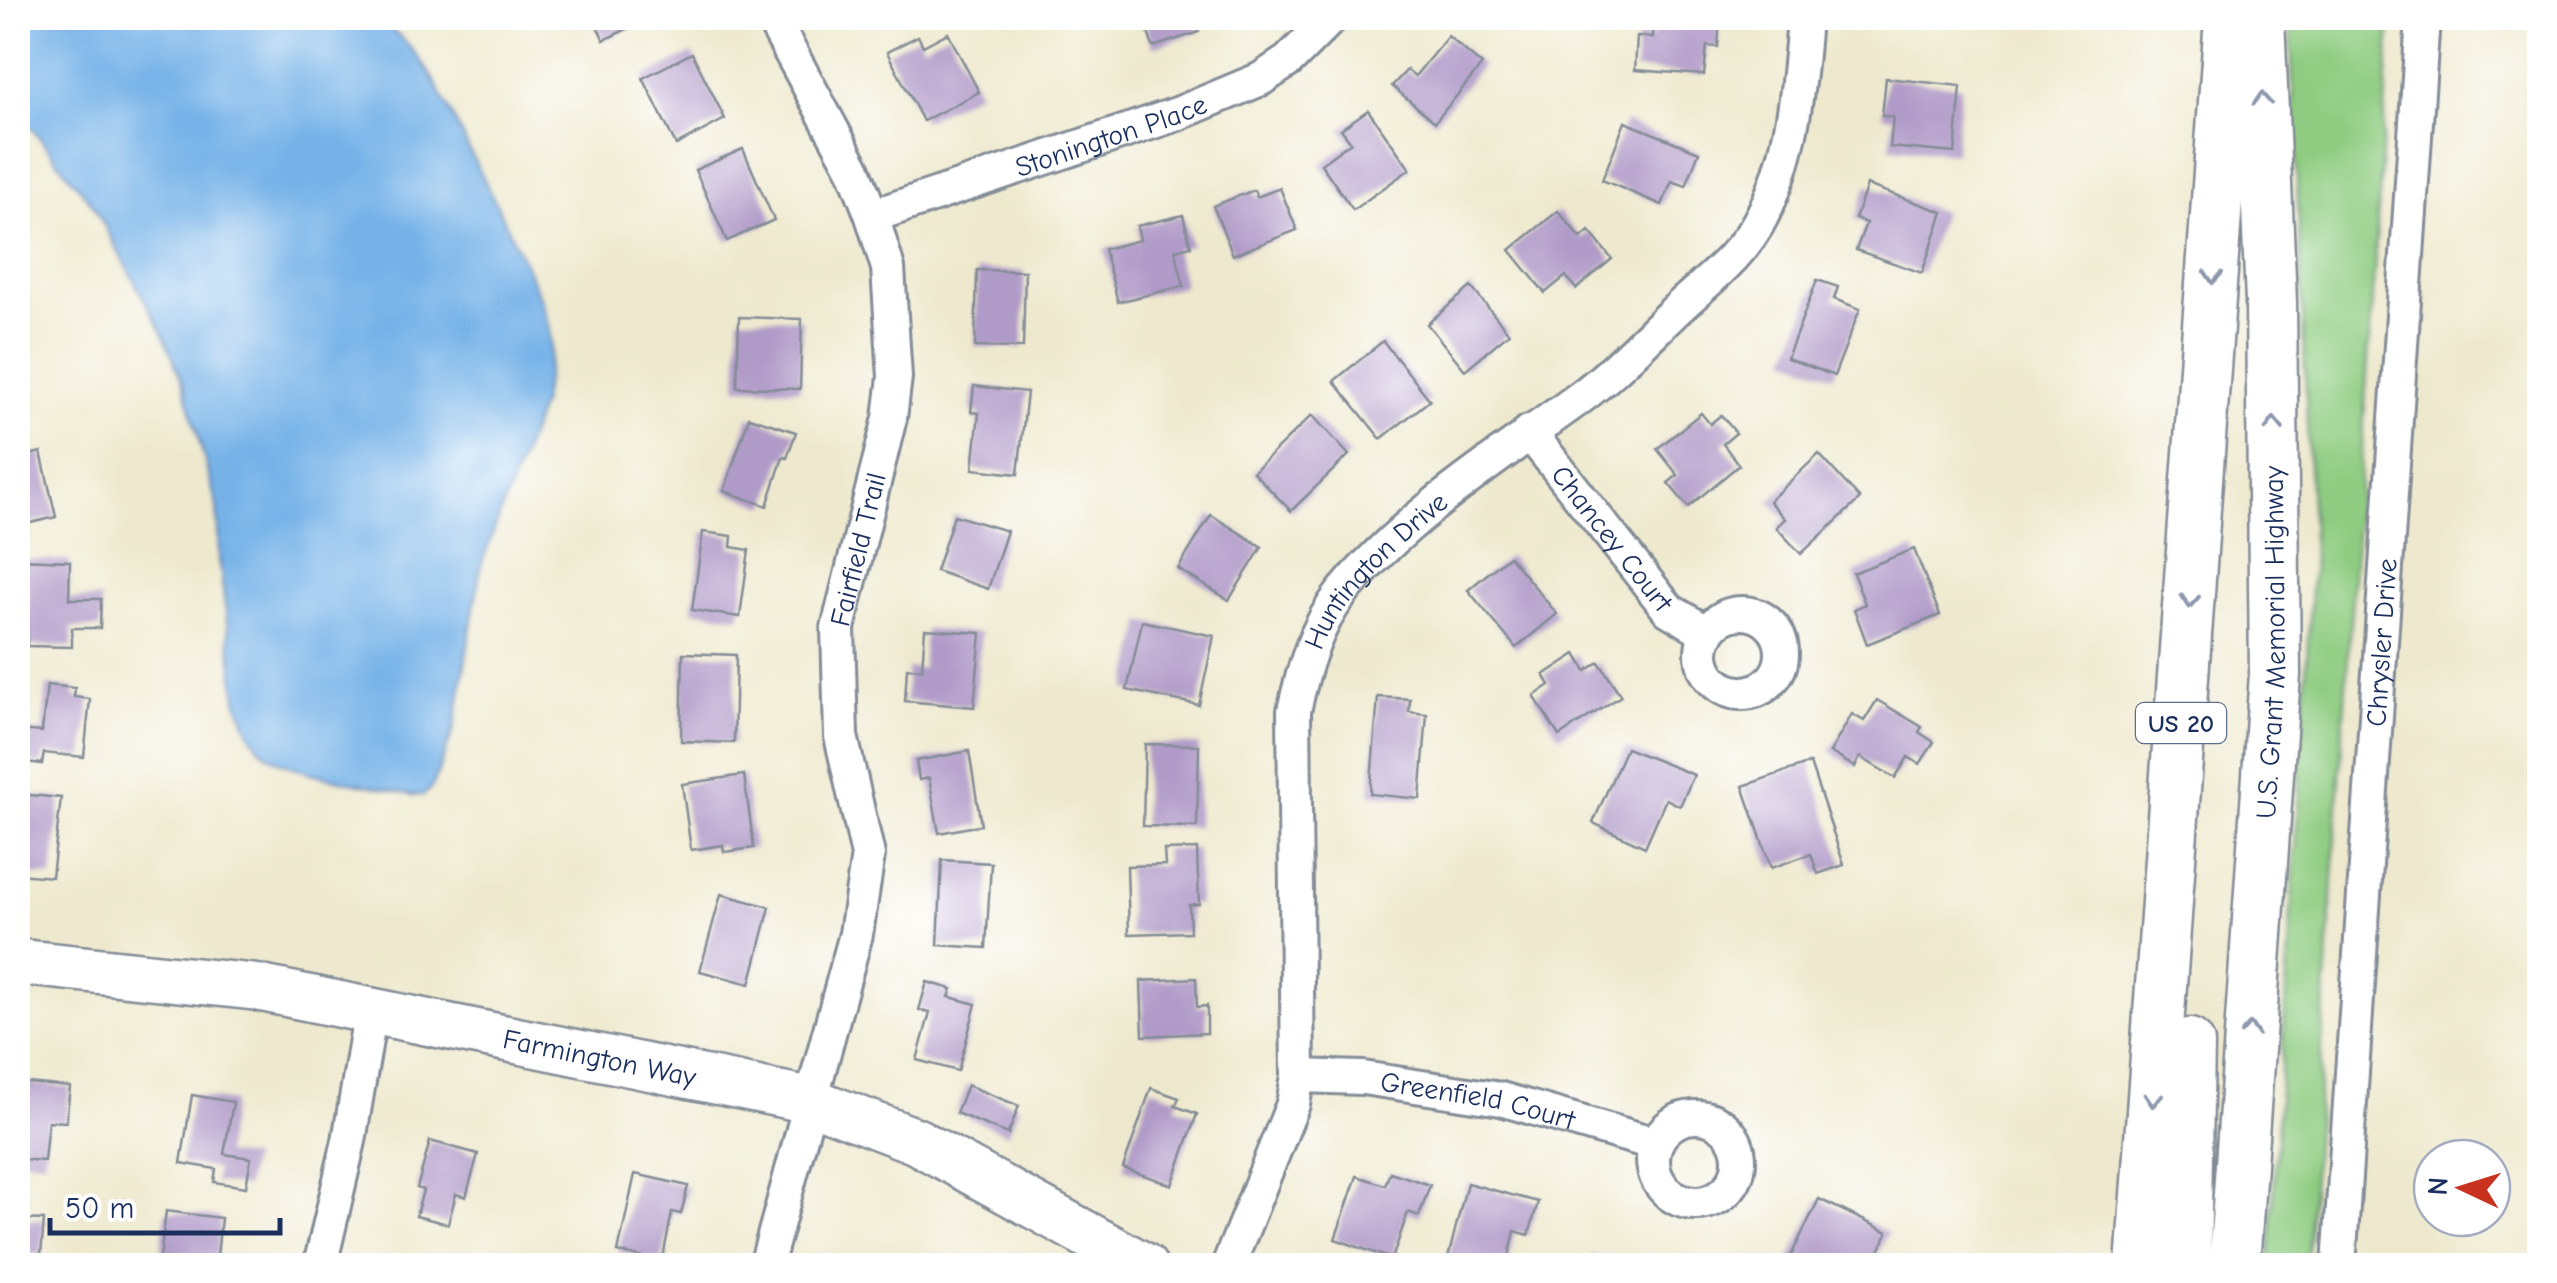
<svg xmlns="http://www.w3.org/2000/svg" width="2557" height="1283" font-family="'Comic Neue',sans-serif">
<style>
.green{fill:#8fcc81;stroke:#557e70;stroke-width:2.5}
.water{fill:#76b2e8;stroke:#4870a3;stroke-width:2.5}
.building{fill:#b09ac8}
.lines{fill:none;stroke-linecap:round;stroke-linejoin:round}
.street-casing{stroke:#848c96;stroke-width:38}
.secondary-casing{stroke:#848c96;stroke-width:50}
.primary-casing{stroke:#848c96;stroke-width:55}
.street{stroke:#fff;stroke-width:32}
.secondary{stroke:#fff;stroke-width:45}
.primary{stroke:#fff;stroke-width:50}
.oneway{stroke:#8d97ae}
.labels{text-anchor:middle;stroke-width:9;stroke-linejoin:round;paint-order:stroke}
.shield{fill:#fff;stroke:#5f6d8e;stroke-width:2.5}
.shield-label{font-size:25px;font-weight:bold;fill:#1b2f5e}
.street-label{font-size:28px;fill:#1b2f5e;stroke:#fff}
</style>
<rect width="100%" height="100%" fill="#fff"/>
<filter id="ink" filterUnits="userSpaceOnUse"><feTurbulence type="fractalNoise" baseFrequency=".01" numOctaves="2"/><feDisplacementMap in="SourceGraphic" scale="20" xChannelSelector="R" yChannelSelector="G"/><feConvolveMatrix kernelMatrix="1 2 1 2 8 2 1 2 1" color-interpolation-filters="sRGB"/></filter>
<filter id="wash" filterUnits="userSpaceOnUse"><feTurbulence type="fractalNoise" baseFrequency=".0048" numOctaves="4" result="noise"/><feDisplacementMap in="SourceGraphic" scale="40" xChannelSelector="R" yChannelSelector="G"/><feGaussianBlur stdDeviation="2.25" result="paint"/><feColorMatrix in="noise" values="0 0 0 0 0 0 0 0 0 0 0 0 0 0 0 0 0 1.4 0 .05"/><feComposite in="paint" operator="in"/></filter>
<g filter="url(#wash)">
<rect width="100%" height="100%" fill="#eee9ce"/>
<!-- green -->
<path class="green" d="M2290,18H2391L2307,1265L2269,1266L2313,559Z"/>
<!-- water -->
<path class="water" d="M18,18H376C428,51 444,102 471,154C496,202 519,250 541,299L550,329L551,351L541,405L481,565L455,726L433,785L424,795H412C372,784 300,777 268,755C252,744 243,718 237,700L219,559L217,506L184,385L162,332L93,205L18,111Z"/>
<g id="blocks">
<!-- building -->
<g class="building">
<path d="M593,18H650L604,40Z"/>
<path d="M1143,18H1194L1199,32L1153,47Z"/>
<path d="M1654,18H1720L1718,47L1707,46L1704,75L1635,70L1637,36L1653,37Z"/>
<path d="M1904,18H1945V24L1904,20Z"/>
<path d="M948,33L979,92L923,121L887,52L918,36L923,46Z"/>
<path d="M1448,36L1482,65L1435,122L1392,86L1407,70L1415,76Z"/>
<path d="M692,53L725,119L676,145L643,78Z"/>
<path d="M1886,78L1961,86L1955,153L1890,147L1893,117L1882,116Z"/>
<path d="M1368,110L1410,169L1353,210L1321,164L1351,142L1341,129Z"/>
<path d="M1625,122L1699,152L1686,186L1672,181L1662,205L1602,180Z"/>
<path d="M743,149L774,220L727,241L695,170Z"/>
<path d="M1867,185L1943,212L1922,273L1856,250L1866,223L1855,219Z"/>
<path d="M1280,188L1297,230L1233,255L1213,206L1254,190L1257,197Z"/>
<path d="M1558,211L1581,238L1589,231L1612,259L1576,289L1566,276L1545,293L1510,250Z"/>
<path d="M1183,215L1191,246L1175,250L1184,286L1118,302L1104,249L1140,240L1137,226Z"/>
<path d="M977,270L1025,271L1023,348L975,347Z"/>
<path d="M1817,280L1838,287L1834,299L1860,309L1834,376L1787,358Z"/>
<path d="M1471,287L1509,333L1465,370L1427,324Z"/>
<path d="M739,317L802,319L800,389L737,387Z"/>
<path d="M1383,341L1430,400L1381,439L1334,381Z"/>
<path d="M974,386L1027,392L1018,474L973,469L979,413L971,412Z"/>
<path d="M1701,413L1710,424L1721,415L1736,433L1723,444L1739,465L1688,507L1668,483L1678,475L1657,449Z"/>
<path d="M1312,415L1349,455L1291,511L1253,472Z"/>
<path d="M749,417L796,432L787,458L783,457L767,506L724,491Z"/>
<path d="M41,452L56,517L18,526V458Z"/>
<path d="M1819,454L1860,499L1801,554L1776,527L1785,519L1769,501Z"/>
<path d="M954,515L1007,531L988,589L936,571Z"/>
<path d="M1211,515L1262,547L1229,600L1178,569Z"/>
<path d="M703,532L732,536L731,547L749,550L740,617L692,610Z"/>
<path d="M1914,549L1940,615L1867,644L1854,609L1865,604L1853,573Z"/>
<path d="M1509,556L1557,614L1516,648L1468,590Z"/>
<path d="M18,559L70,561L69,599H101L100,628H72V647L27,646L28,591H18Z"/>
<path d="M1142,621L1214,636L1199,705L1127,690Z"/>
<path d="M925,629L981,633L974,707L905,701L907,668L922,669Z"/>
<path d="M683,653L736,655L734,743L681,741Z"/>
<path d="M1576,654L1586,671L1599,662L1621,696L1559,736L1534,696L1550,685L1544,675Z"/>
<path d="M47,685L75,688L74,697L90,699L84,757L44,753L42,764L18,761V730L42,732Z"/>
<path d="M1378,697L1410,699L1409,712L1427,714L1420,799L1370,794Z"/>
<path d="M1877,700L1922,727L1919,732L1934,742L1920,764L1908,757L1895,778L1860,757L1855,767L1830,752L1852,714L1864,721Z"/>
<path d="M1145,744L1199,745L1197,827L1143,826Z"/>
<path d="M1626,748L1694,775L1680,806L1666,799L1645,847L1593,823Z"/>
<path d="M969,751L981,825L939,833L929,778L919,780L916,761Z"/>
<path d="M1810,763L1844,865L1818,874L1811,854L1771,868L1743,786Z"/>
<path d="M744,775L754,848L724,852L723,845L691,850L682,784Z"/>
<path d="M18,794L61,798L52,877L18,874Z"/>
<path d="M1197,849L1199,904L1189,905L1190,932L1129,934L1127,866L1165,865L1164,850Z"/>
<path d="M942,860L991,863L986,948L938,945Z"/>
<path d="M721,894L770,907L750,984L700,971Z"/>
<path d="M1196,978L1197,1007L1207,1006V1033L1143,1036L1141,981Z"/>
<path d="M927,982L952,989L949,997L976,1004L958,1071L917,1060L930,1012L919,1010Z"/>
<path d="M18,1082L70,1087L66,1122L48,1121L44,1161L18,1159Z"/>
<path d="M967,1085L1019,1106L1008,1134L956,1113Z"/>
<path d="M1151,1088L1179,1098L1175,1106L1197,1114L1172,1185L1123,1168Z"/>
<path d="M192,1095L233,1102L224,1154L251,1158L246,1187L214,1182L216,1169L181,1163Z"/>
<path d="M430,1141L478,1154L466,1197L456,1194L448,1224L416,1216L423,1190L417,1188Z"/>
<path d="M1390,1172L1430,1185L1419,1216L1408,1212L1392,1259L1335,1239L1357,1176L1385,1185Z"/>
<path d="M635,1174L688,1186L681,1214L672,1212L662,1262L618,1252Z"/>
<path d="M1467,1183L1538,1202L1529,1235L1515,1231L1507,1266H1446Z"/>
<path d="M1819,1199L1888,1232L1872,1266H1799L1789,1260Z"/>
<path d="M166,1211L221,1218L216,1266H159Z"/>
<path d="M18,1219L44,1220L41,1255L23,1254L22,1266H18Z"/>
<path d="M1592,1255L1624,1265V1266H1589Z"/>
</g>
</g>
</g>
<g filter="url(#ink)">
<use href="#blocks" fill-opacity="0" stroke="#848c96" stroke-width="2.5"/>
<g class="lines">
<!-- street casing -->
<g class="street-casing">
<g id="street">
<path id="s1" d="M872,216L1177,114L1261,79L1288,61L1331,18"/>
<path id="s2" d="M1529,432L1669,610L1708,633"/>
<circle cx="1742" cy="653" r="40"/>
<path id="s3" d="M1298,1076L1363,1078L1501,1099L1656,1144"/>
<circle cx="1696" cy="1160" r="43"/>
<path d="M320,1266L349,1141L371,1010"/>
<path id="s4" d="M766,1266L856,934L868,855L841,736L838,628L890,418L895,377L888,268L872,216L854,170L772,18"/>
<path id="s5" d="M1228,1266L1293,1104L1298,1076L1294,711C1303,670 1315,627 1342,593C1408,514 1499,457 1581,397C1615,372 1645,339 1676,310C1707,281 1743,255 1762,216C1793,156 1799,84 1804,18"/>
<path id="s6" d="M2339,1266L2423,18"/>
</g>
</g>
<!-- secondary casing -->
<g class="secondary-casing">
<g id="secondary">
<path id="s7" d="M18,962L254,987L809,1100L916,1141L1144,1266"/>
</g>
</g>
<!-- primary casing -->
<g class="primary-casing">
<g id="primary">
<path d="M2141,1266L2230,18"/>
<path d="M2185,1266L2189,1044"/>
<path id="s8" d="M2234,1266L2275,674L2271,302L2259,18"/>
</g>
</g>
<!-- street -->
<use href="#street" class="street"/>
<!-- secondary -->
<use href="#secondary" class="secondary"/>
<!-- primary -->
<use href="#primary" class="primary"/>
</g>
<!-- one-way arrows -->
<defs><path id="oneway-chevron" d="M-2-3.5L2.5 0L-2 3.5" fill="none" stroke-width="1.6" stroke-linecap="round" stroke-linejoin="round" transform="scale(2.5)"/></defs>
<g class="oneway">
<use href="#oneway-chevron" transform="translate(2262 99) rotate(-93)"/>
<use href="#oneway-chevron" transform="translate(2213 277) rotate(94)"/>
<use href="#oneway-chevron" transform="translate(2274 424) rotate(-91)"/>
<use href="#oneway-chevron" transform="translate(2190 601) rotate(94)"/>
<use href="#oneway-chevron" transform="translate(2250 1029) rotate(-86)"/>
<use href="#oneway-chevron" transform="translate(2153 1100) rotate(94)"/>
</g>
</g>
<g class="labels">
<!-- shield labels -->
<rect class="shield" x="2136" y="703" width="90" height="40" rx="8"/>
<g class="shield-label">
<text x="2181" y="732">US 20</text>
</g>
<!-- street labels -->
<g class="street-label">
<text dy="10" stroke="none"><textPath href="#s1" startOffset="252">Stonington Place</textPath></text>
<text dy="10" stroke="none"><textPath href="#s2" startOffset="135">Chancey Court</textPath></text>
<text dy="10" stroke="none"><textPath href="#s4" startOffset="735">Fairfield Trail</textPath></text>
<text dy="10" stroke="none"><textPath href="#s5" startOffset="735">Huntington Drive</textPath></text>
<text dy="10" stroke="none"><textPath href="#s6" startOffset="625">Chrysler Drive</textPath></text>
<text dy="10" stroke="none"><textPath href="#s8" startOffset="625">U.S. Grant Memorial Highway</textPath></text>
<text dy="10" stroke="none"><textPath href="#s7" startOffset="590">Farmington Way</textPath></text>
<text dy="10" stroke="none"><textPath href="#s3" startOffset="182">Greenfield Court</textPath></text>
</g>
</g>
<!-- margin -->
<rect width="2557" height="1283" fill="none" stroke="#fff" stroke-width="60"/>
<!-- north arrow -->
<g transform="translate(2462 1188) rotate(274)"><circle r="48" fill="#ffffff" stroke="#a4acbf" stroke-width="2.5"/>
<path d="M0-8L18 38L0 25L-18 38Z" fill="#c8321e"/>
<text y="-15" font-size="28" font-weight="bold" text-anchor="middle" fill="#1b2f5e">N</text>
</g>
<!-- scale -->
<path d="M50 1218v15h230v-15" fill="none" stroke="#1b2f5e" stroke-width="5"/>
<text x="65" y="1218" font-size="30" fill="#1b2f5e" stroke="#ffffff" stroke-width="8" paint-order="stroke">50 m</text>
</svg>
